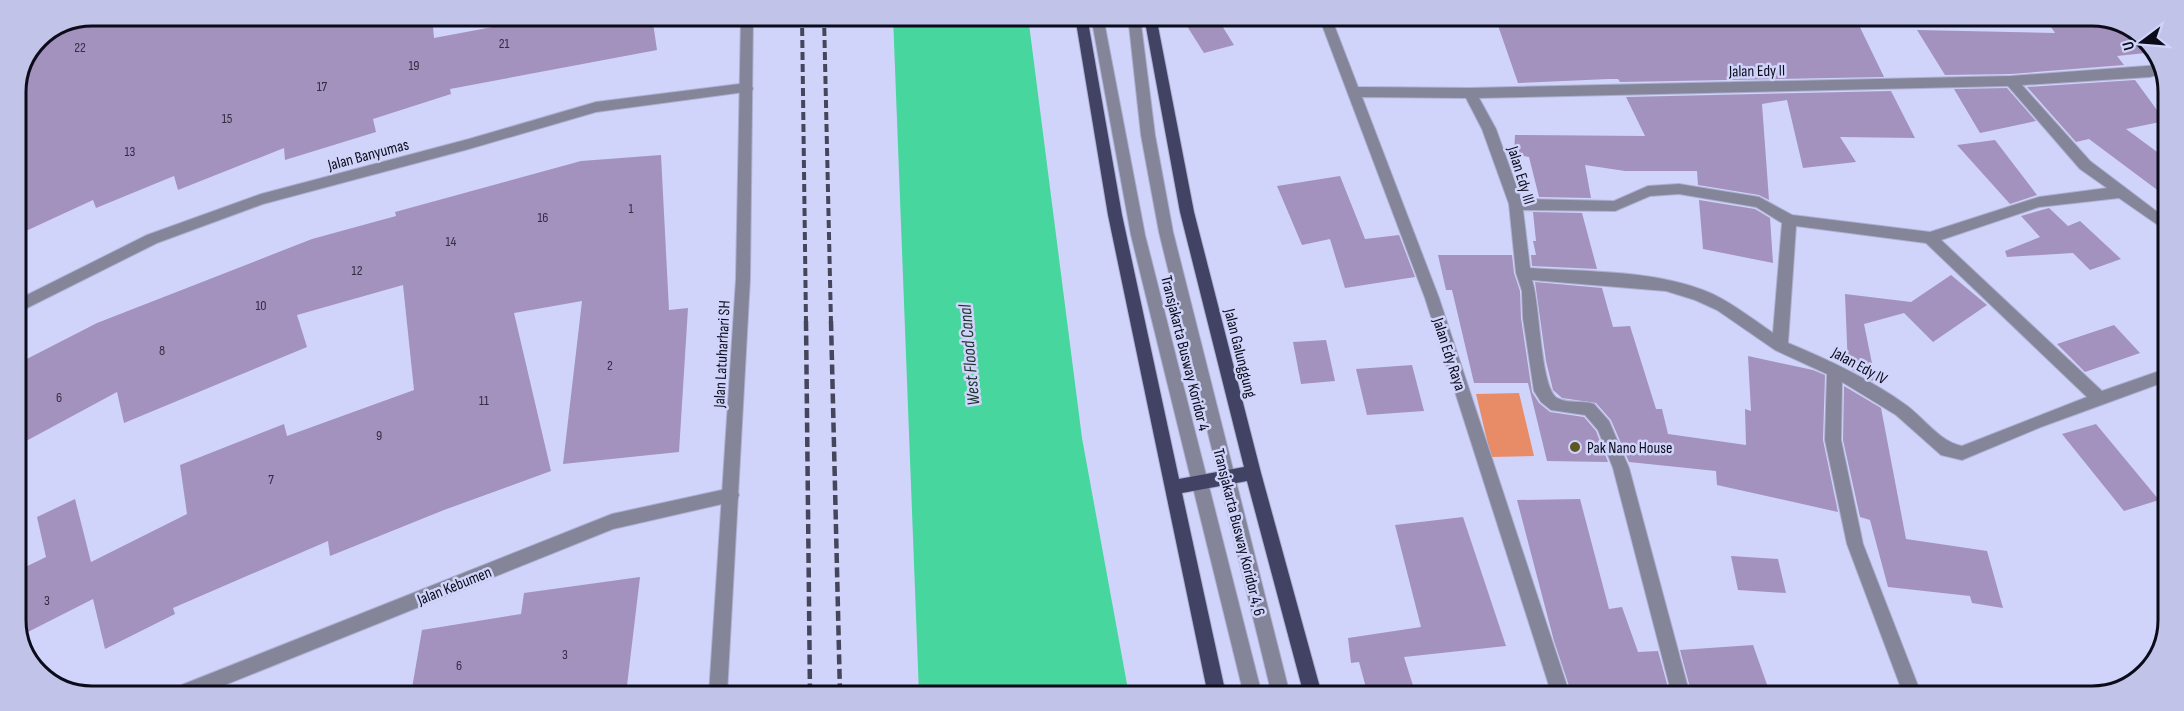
<svg xmlns="http://www.w3.org/2000/svg" width="2184" height="711" font-family="'Sofia Sans Condensed',sans-serif">
<style>
.green{fill:#e78c67}
.water{fill:#47d69d}
.building{fill:#a392be}
.lines{fill:none;stroke-linecap:round;stroke-linejoin:round}
.service-casing{stroke:#adb0d2;stroke-width:2}
.minor-casing{stroke:#adb0d2;stroke-width:2}
.tertiary-casing{stroke:#adb0d2;stroke-width:2}
.primary-casing{stroke:#adb0d2;stroke-width:2}
.service{fill:#848599;fill-rule:evenodd}
.minor{fill:#848599;fill-rule:evenodd}
.tertiary{fill:#848599;fill-rule:evenodd}
.primary{fill:#414264;fill-rule:evenodd}
.rail-far1{stroke:#45465c;stroke-width:4;stroke-dasharray:8 4;stroke-linecap:butt}
.rail{stroke:#45465c;stroke-width:4.5;stroke-dasharray:10 4.5;stroke-linecap:butt}
.poi-dot{fill:#5e5724;stroke:#d1d4fa;stroke-width:2}
.labels{text-anchor:middle;stroke-width:5;stroke-linejoin:round;paint-order:stroke}
.number-label{font-size:14px;fill:#312d43}
.street-label{font-size:16px;fill:#0b0b1a;stroke:#d1d4fa}
.poi-label{font-size:16px;fill:#0b0b1a;stroke:#d1d4fa;text-anchor:start}
.water-label{font-size:18px;font-style:italic;fill:#1d3429;stroke:#d1d4fa}
.rim{fill:none;stroke:#0b0b1a;stroke-width:3}
</style>
<rect width="100%" height="100%" fill="#d1d4fa"/>
<!-- green -->
<path class="green" d="M1519,393L1534,456L1491,457L1476,394Z"/>
<!-- water -->
<path class="water" d="M893,16H1028L1082,438L1129,695L919,694Z"/>
<!-- building -->
<g class="building">
<path d="M92,15H432L434,38L551,16H652L657,50L450,89L451,94L373,119L376,132L285,160L284,148L178,190L174,176L96,208L93,200L15,236V91L38,37Z"/>
<path d="M1207,16H1216L1234,45L1204,53L1185,23Z"/>
<path d="M1495,17H1855L1884,77L1620,82L1618,79H1609L1518,83Z"/>
<path d="M2045,18H2113L2150,41L2155,52L2117,56L2124,65L2011,74L1945,75L1917,30L2055,33Z"/>
<path d="M2135,80L2165,121L2126,129L2168,160V198L2089,139L2076,142L2027,87Z"/>
<path d="M2007,88L2036,121L1980,133L1954,89Z"/>
<path d="M1891,91L1915,138L1840,137L1856,162L1803,168L1787,100L1762,104L1769,200L1759,195L1698,185L1697,171H1625L1585,165L1591,198L1539,197L1529,157L1514,154L1515,135L1645,136L1626,97Z"/>
<path d="M1995,140L2037,195L2010,204L1957,145Z"/>
<path d="M661,155L669,310L688,308L679,452L563,464L582,301L514,313L551,471L444,510L330,556L328,541L173,608L175,614L105,649L93,599L20,636L15,625V572L46,557L37,517L75,499L91,562L187,514L180,465L284,424L287,436L414,390L403,285L297,315L307,347L124,423L117,392L15,447V365L97,323L312,239L396,216L395,212L581,161Z"/>
<path d="M1340,176L1365,239L1399,235L1415,277L1345,288L1330,239L1302,245L1277,186Z"/>
<path d="M1699,200L1755,209L1770,218L1773,263L1703,249Z"/>
<path d="M2049,208L2068,226L2080,221L2121,259L2090,270L2073,253L2007,257L2005,251L2040,237L2021,216Z"/>
<path d="M1533,212L1582,213L1597,269L1532,266L1531,255H1536L1533,241H1536Z"/>
<path d="M1438,255H1512L1514,273L1520,291L1521,318L1532,392L1539,403L1550,412L1584,417L1596,431L1608,462L1547,461L1528,383H1474L1452,290H1446Z"/>
<path d="M1951,275L1987,305L1933,342L1904,313L1864,324L1876,383L1848,368L1845,294L1911,302Z"/>
<path d="M1535,282L1602,288L1613,327L1630,326L1656,409H1662L1668,434L1746,445L1745,409L1751,411L1748,356L1813,370L1825,375L1823,440L1838,512L1717,485L1716,471L1629,462L1611,420L1596,403L1562,398L1553,390L1546,361Z"/>
<path d="M2114,325L2140,353L2085,372L2057,344Z"/>
<path d="M1326,340L1335,381L1301,384L1293,342Z"/>
<path d="M1412,365L1424,411L1367,415L1356,369Z"/>
<path d="M1844,386L1881,408L1906,539L1987,551L2003,608L1972,603L1970,596L1888,587L1870,520L1860,517L1843,440Z"/>
<path d="M2096,424L2159,500L2124,511L2062,434Z"/>
<path d="M1580,499L1609,609L1622,607L1638,652L1658,651L1670,695H1572L1554,641L1517,500Z"/>
<path d="M1463,517L1506,646L1404,657L1416,695H1368L1359,662L1351,663L1348,638L1421,627L1395,525Z"/>
<path d="M1731,556L1778,559L1786,593L1738,590Z"/>
<path d="M640,577L626,694H411L422,630L521,614L524,593Z"/>
<path d="M1753,645L1771,696L1692,695L1680,650Z"/>
</g>
<g class="lines">
<!-- service casing -->
<g class="service-casing">
<g id="service">
<path d="M1091,16H1103L1145,235L1262,695H1244L1131,235Z"/>
<path d="M1128,16H1140L1155,135L1173,232L1290,695H1272L1159,232L1141,135Z"/>
</g>
</g>
<!-- minor casing -->
<g class="minor-casing">
<g id="minor">
<path d="M1319,17H1331L1358,87L1470,88L2011,76L2160,65L2163,73L2150,77L2022,85L2090,161L2168,220V232L2119,198L2039,207L1941,240L2102,391L2168,368L2167,381L2041,427L1962,460L1941,455L1896,415L1842,382L1841,440L1863,544L1922,696H1904L1847,544L1825,440L1827,374L1775,350L1717,310L1695,300L1666,291L1532,280C1540,302 1540,387 1557,398C1568,404 1583,400 1594,404L1609,421L1629,468L1690,695H1672L1613,468L1598,430L1585,415L1551,410L1541,402L1534,391L1523,318L1522,291L1516,273L1509,204L1482,129L1466,98L1362,97L1439,298L1570,695H1552L1425,298ZM2008,86L2080,169L2107,188L2039,197L1930,232L1792,215L1759,197L1679,184L1648,186L1614,201L1521,199L1496,129L1479,98ZM1679,194L1756,207L1782,223L1773,333C1751,318 1729,300 1703,290C1651,270 1585,272 1530,268L1523,210L1615,211L1650,196ZM1796,226L1926,243L2087,397L1962,446C1940,442 1924,418 1906,405C1870,379 1829,360 1788,343Z"/>
<path d="M747,83L753,88L752,91L596,112L469,149L263,204L157,243L15,314V301L147,235L261,194L469,139L596,102Z"/>
<path d="M731,488L737,490L739,495L737,500L731,502L613,529L205,693H175L178,687L184,684L612,514Z"/>
</g>
</g>
<!-- tertiary casing -->
<g class="tertiary-casing">
<path id="tertiary" d="M741,16H753L750,279L727,694H709L736,279Z"/>
</g>
<!-- primary casing -->
<g class="primary-casing">
<path id="primary" d="M1075,16H1087L1122,215L1179,479L1244,467L1180,212L1144,16H1156L1194,212L1261,473L1322,695H1304L1247,481L1182,493L1226,695H1208L1108,215Z"/>
</g>
<!-- service -->
<use href="#service" class="service"/>
<!-- minor -->
<use href="#minor" class="minor"/>
<!-- tertiary -->
<use href="#tertiary" class="tertiary"/>
<!-- primary -->
<use href="#primary" class="primary"/>
<!-- rail-far1 -->
<g class="rail-far1">
<path d="M802,16L806,323"/>
<path d="M824,16L831,323"/>
</g>
<!-- rail -->
<g class="rail">
<path d="M806,321L810,694"/>
<path d="M831,321L840,694"/>
</g>
</g>
<!-- markers -->
<circle class="poi-dot" cx="1575" cy="447" r="6"/>
<g class="labels">
<!-- number labels -->
<g class="number-label">
<text x="504" y="48">21</text>
<text x="80" y="52">22</text>
<text x="414" y="70">19</text>
<text x="322" y="91">17</text>
<text x="227" y="123">15</text>
<text x="130" y="156">13</text>
<text x="631" y="213">1</text>
<text x="543" y="222">16</text>
<text x="451" y="246">14</text>
<text x="357" y="275">12</text>
<text x="261" y="310">10</text>
<text x="162" y="355">8</text>
<text x="610" y="370">2</text>
<text x="59" y="402">6</text>
<text x="484" y="405">11</text>
<text x="379" y="440">9</text>
<text x="271" y="484">7</text>
<text x="47" y="605">3</text>
<text x="565" y="659">3</text>
<text x="459" y="670">6</text>
</g>
<!-- street labels -->
<g class="street-label">
<text transform="translate(1757 70) rotate(-1)" y="6">Jalan Edy II</text>
<text transform="translate(368 154) rotate(-15)" y="6">Jalan Banyumas</text>
<text transform="translate(1522 175) rotate(73)" y="6">Jalan Edy III</text>
<text transform="translate(1186 353) rotate(76)" y="6">Transjakarta Busway Koridor 4</text>
<text transform="translate(1241 353) rotate(76)" y="6">Jalan Galunggung</text>
<text transform="translate(721 354) rotate(-87)" y="6">Jalan Latuharhari SH</text>
<text transform="translate(1450 354) rotate(72)" y="6">Jalan Edy Raya</text>
<text transform="translate(1860 365) rotate(29)" y="6">Jalan Edy IV</text>
<text transform="translate(1240 532) rotate(76)" y="6">Transjakarta Busway Koridor 4, 6</text>
<text transform="translate(454 585) rotate(-22)" y="6">Jalan Kebumen</text>
</g>
<!-- poi labels -->
<g class="poi-label">
<text x="1587" y="453">Pak Nano House</text>
</g>
<!-- water labels -->
<g class="water-label">
<text transform="translate(969 355) rotate(-95)" y="6">West Flood Canal</text>
</g>
</g>
<!-- crop -->
<path d="M0 0H2184V711H0ZM92 26H2092A66 66 0 0 1 2158 92V620A66 66 0 0 1 2092 686H92A66 66 0 0 1 26 620V92A66 66 0 0 1 92 26Z" fill="#c1c4e8" fill-rule="evenodd"/>
<path class="rim" d="M92 26H2092A66 66 0 0 1 2158 92V620A66 66 0 0 1 2092 686H92A66 66 0 0 1 26 620V92A66 66 0 0 1 92 26Z"/>
<!-- north arrow -->
<g transform="translate(2142 42) rotate(254)" stroke="#d1d4fa" stroke-width="4.5" paint-order="stroke">
<path d="M0-4.5L10 22L0 15L-10 22Z" fill="#0b0b1a"/>
<text y="-9" font-size="16" font-weight="bold" text-anchor="middle" fill="#0b0b1a">U</text>
</g>
</svg>
